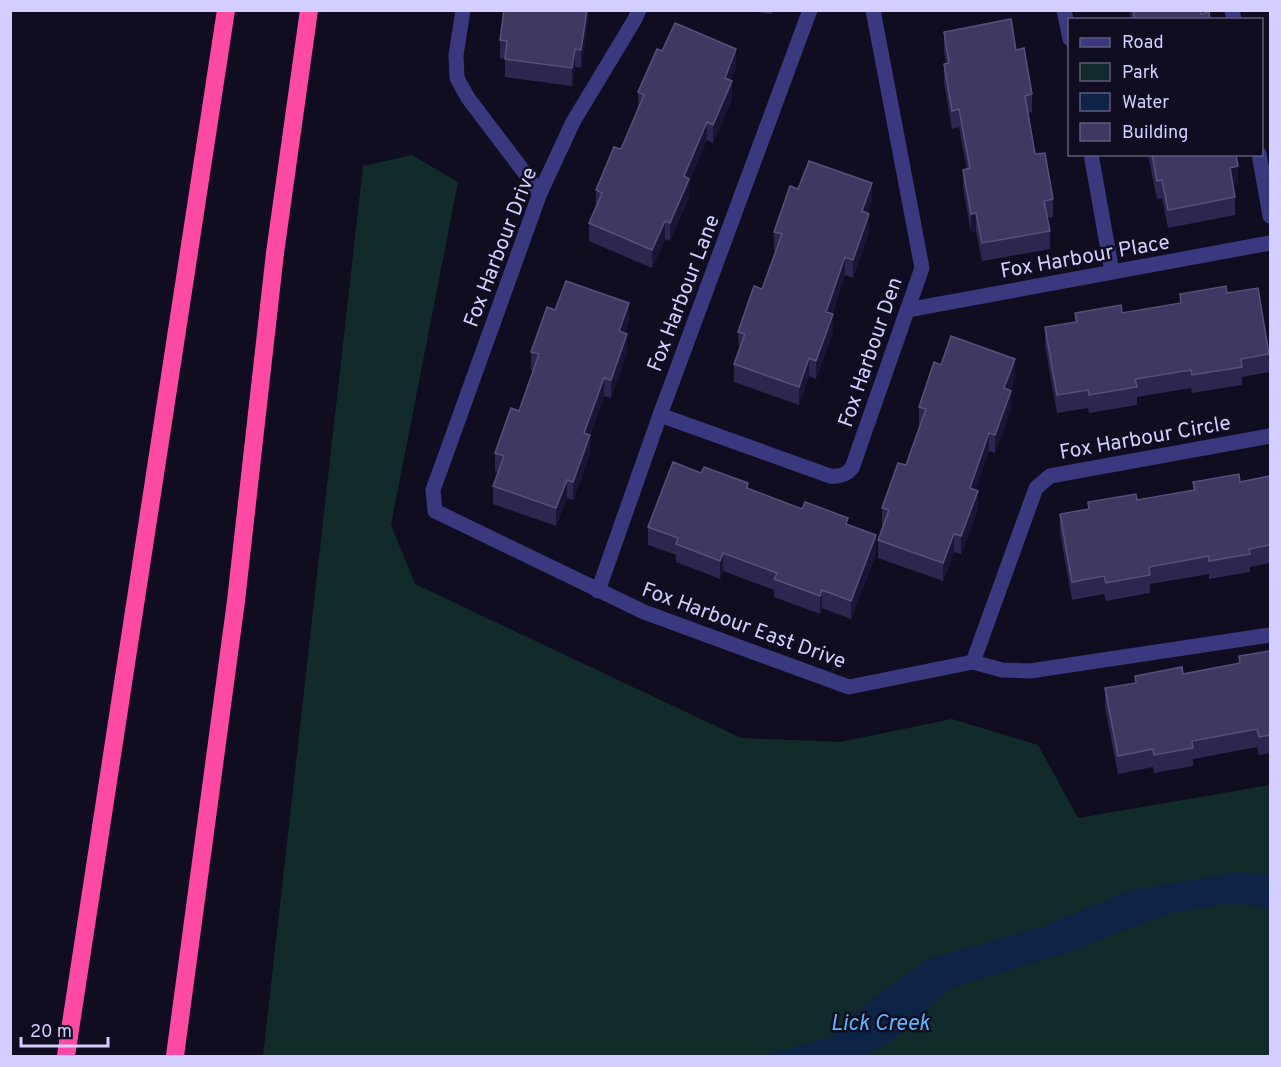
<svg xmlns="http://www.w3.org/2000/svg" width="1281" height="1067" font-family="Overpass,sans-serif">
<style>
.green{fill:#102b2a}
.water{fill:#0d2446}
.lines{fill:none;stroke-linecap:round;stroke-linejoin:round}
.street{stroke:#3a3980;stroke-width:15}
.highway{stroke:#fe4aa3;stroke-width:18}
.wall{fill:#2d274f}
.shaded-wall{fill:#1a1535}
.building{fill:#3f3962;stroke:#56507b;stroke-width:1.5}
.labels{text-anchor:middle;stroke-width:5;stroke-linejoin:round;paint-order:stroke}
.street-label{font-size:21px;fill:#d3ceff;stroke:#100d21}
.water-label{font-size:22px;font-style:italic;fill:#5db6fe;stroke:#100d21}
</style>
<rect width="100%" height="100%" fill="#100d21"/>
<!-- green -->
<path class="green" d="M412,155L458,182L391,525L415,584L741,738L840,742L952,719L1038,745L1078,818L1270,785V1056H263L363,166Z"/>
<!-- water -->
<path class="water" d="M1235,873L1270,874V909L1232,903L1171,913L1062,954L949,989L887,1045L861,1056H763L831,1037L871,1000L928,959L1042,927L1132,890Z"/>
<g class="lines">
<!-- street -->
<g class="street">
<path d="M463,10L456,55L457,78L468,98L540,193"/>
<path d="M639,10L635,19L573,122L540,193L433,490L435,511L644,612L849,687L973,662L1002,670L1030,671L1270,635"/>
<path d="M1064,10L1070,39"/>
<path d="M1232,10L1234,20"/>
<path d="M1091,154L1112,272"/>
<path d="M1259,154L1270,216"/>
<path d="M907,310L1270,243"/>
<path d="M660,415L830,476C840,477 846,475 852,468L922,268L873,10"/>
<path d="M598,591L660,415L810,10"/>
<path d="M973,662L1036,488L1050,476L1270,436"/>
</g>
<!-- highway -->
<g class="highway">
<path d="M66,1056L226,10"/>
<path d="M175,1056L236,601L275,253L309,10"/>
</g>
</g>
<!-- wall -->
<g class="wall">
<path d="M588,10V21L581,68L575,67L572,86L505,77V59L500,58V40Z"/>
<path d="M742,10H772V14Z"/>
<path d="M1130,10H1200L1201,14L1210,20H1131Z"/>
<path d="M944,32L1016,50L1032,94V112L1028,113L1035,154L1053,199V217L1047,218L1050,231V249L982,261L976,231L971,232L963,188V170L967,169L959,127L952,129L944,82V64H946L944,50Z"/>
<path d="M662,51L736,68L731,80L732,99L713,143L707,140L689,181V197L670,241L665,239L652,268L589,241V223L596,208V190L621,149L638,111V92Z"/>
<path d="M1148,154H1236L1238,184L1233,185L1235,197V215L1168,228L1162,198L1157,199Z"/>
<path d="M798,189L872,201L867,213L869,232L853,278L845,275L832,314L833,332L816,379L809,376L799,405L734,382V364L739,350L738,332L762,289L776,250H774V232Z"/>
<path d="M1227,293L1269,354V372L1242,377V385L1192,393L1191,388L1137,397V405L1089,413L1088,408L1057,413L1045,345V327L1075,322V313H1122L1180,303V294Z"/>
<path d="M555,310L629,321L625,333L627,352L611,398L604,396L590,435V454L573,500L567,498L556,526L493,504V486L498,472L495,471V453L519,411L533,371L531,370V352Z"/>
<path d="M941,365L1015,377L1010,391L1011,409L995,453L989,451L975,490L978,509L961,554L954,552L943,581L878,558V540L883,527L882,526V508L906,465L920,425H919V407Z"/>
<path d="M701,473L748,489L848,525L876,554L851,619L822,608L820,614L774,597V590L723,571L720,579L676,562V555L648,545V527Z"/>
<path d="M1270,476V563L1250,567V572L1209,579V574L1150,584V593L1106,601L1104,594L1072,600L1060,532V514L1088,509V502L1137,500L1193,490V482H1240Z"/>
<path d="M1270,651V753L1259,755L1257,747L1193,759V766L1154,773L1153,767L1118,774L1105,706V688L1135,683V676L1183,674L1239,664V656Z"/>
</g>
<!-- shaded-wall -->
<g class="shaded-wall">
<path d="M587,10H588V21L581,68V50Z"/>
<path d="M575,49V67L572,86V68Z"/>
<path d="M736,49V68L725,96V78Z"/>
<path d="M732,81V99L713,143V125Z"/>
<path d="M707,122V140L689,181V197L670,241V223L684,176Z"/>
<path d="M1238,166V184L1230,186V168Z"/>
<path d="M872,183V201L862,230V211Z"/>
<path d="M976,213V231L971,232V214Z"/>
<path d="M869,214V232L853,278V260Z"/>
<path d="M665,221V239L652,268V250Z"/>
<path d="M845,257V275L826,330V312Z"/>
<path d="M629,303V321L619,349V331Z"/>
<path d="M833,314V332L816,379V361Z"/>
<path d="M627,334V352L611,398V380Z"/>
<path d="M809,358V376L799,405V387Z"/>
<path d="M1015,359V377L1004,406V388Z"/>
<path d="M604,378V396L584,451V433Z"/>
<path d="M1011,391V409L995,453V435Z"/>
<path d="M989,433V451L970,506V488Z"/>
<path d="M590,435V454L573,500V482Z"/>
<path d="M567,480V498L556,526V508Z"/>
<path d="M978,491V509L961,554V536Z"/>
<path d="M954,534V552L943,581V563Z"/>
<path d="M876,535V554L851,619V601Z"/>
<path d="M723,553V571L720,579V561Z"/>
<path d="M822,590V608L820,614V596Z"/>
</g>
<!-- building -->
<g class="building">
<path d="M504,10H587L581,50L575,49L572,68L505,59L507,41L500,40Z"/>
<path d="M1133,10H1200L1201,14L1209,12L1210,20H1135Z"/>
<path d="M1011,19L1016,50L1024,48L1032,94L1025,96L1035,154L1045,153L1053,199L1044,201L1050,231L982,243L976,213L971,214L963,170L970,168L959,109L952,111L944,64L949,63L944,32Z"/>
<path d="M675,23L736,49L725,78L732,81L713,125L707,122L684,176L689,179L670,223L665,221L652,250L589,223L602,193L596,190L614,147L621,149L644,95L638,92L657,49L662,51Z"/>
<path d="M1152,154H1236L1238,166L1230,168L1235,197L1168,210L1162,180L1157,181Z"/>
<path d="M809,161L872,183L862,211L869,214L853,260L845,257L826,312L833,314L816,361L809,358L799,387L734,364L745,334L738,332L754,286L762,289L782,234L774,232L790,186L798,189Z"/>
<path d="M566,281L629,303L619,331L627,334L611,380L604,378L584,433L590,435L573,482L567,480L556,508L493,486L504,456L495,453L511,408L519,411L539,354L531,352L547,307L555,310Z"/>
<path d="M1226,286L1227,293L1258,288L1269,354L1241,359L1242,367L1192,375L1191,370L1135,379L1137,387L1089,395L1088,390L1057,395L1045,327L1077,322L1075,313L1121,305L1122,313L1181,303L1180,294Z"/>
<path d="M951,336L1015,359L1004,388L1011,391L995,435L989,433L970,488L978,491L961,536L954,534L943,563L878,540L889,510L882,508L898,463L906,465L926,409L919,407L934,362L941,365Z"/>
<path d="M673,462L701,473L704,467L748,483L747,488L802,509L805,502L848,518L846,524L876,535L851,601L822,590L820,596L774,579L777,573L723,553L720,561L676,544L678,538L648,527Z"/>
<path d="M1239,474L1240,482L1270,476V545L1249,549L1250,554L1209,561V556L1149,567L1150,575L1106,583L1104,576L1072,582L1060,514L1089,509L1088,502L1136,494L1137,500L1195,490L1193,482Z"/>
<path d="M1270,651V735L1259,737L1257,729L1192,741L1193,748L1154,755L1153,749L1118,756L1105,688L1136,683L1135,676L1182,667L1183,674L1240,663L1239,656Z"/>
</g>
<g class="labels">
<!-- street labels -->
<g class="street-label">
<text transform="translate(500 247) rotate(-69)" y="7">Fox Harbour Drive</text>
<text transform="translate(1085 256) rotate(-10)" y="7">Fox Harbour Place</text>
<text transform="translate(683 293) rotate(-69)" y="7">Fox Harbour Lane</text>
<text transform="translate(870 352) rotate(-71)" y="7">Fox Harbour Den</text>
<text transform="translate(1145 437) rotate(-10)" y="7">Fox Harbour Circle</text>
<text transform="translate(744 625) rotate(20)" y="7">Fox Harbour East Drive</text>
</g>
<!-- water labels -->
<g class="water-label">
<text x="880" y="1030">Lick Creek</text>
</g>
</g>
<!-- border -->
<rect width="1281" height="1067" fill="none" stroke="#d3ceff" stroke-width="24"/>
<!-- legend -->
<rect x="1068" y="18" width="195" height="138" fill="#100d21" stroke="#5e5a7a" stroke-width="1.5"/>
<rect x="1080" y="38" width="30" height="9" fill="#3a3980" stroke="#5e5a7a" stroke-width="1.5"/>
<text x="1122" y="48" font-size="18" fill="#d3ceff">Road</text>
<rect x="1080" y="63" width="30" height="18" fill="#102b2a" stroke="#5e5a7a" stroke-width="1.5"/>
<text x="1122" y="78" font-size="18" fill="#d3ceff">Park</text>
<rect x="1080" y="93" width="30" height="18" fill="#0d2446" stroke="#5e5a7a" stroke-width="1.5"/>
<text x="1122" y="108" font-size="18" fill="#d3ceff">Water</text>
<rect x="1080" y="123" width="30" height="18" fill="#3f3962" stroke="#5e5a7a" stroke-width="1.5"/>
<text x="1122" y="138" font-size="18" fill="#d3ceff">Building</text>
<!-- scale -->
<path d="M21 1037v9h87v-9" fill="none" stroke="#d3ceff" stroke-width="3"/>
<text x="30" y="1037" font-size="18" fill="#d3ceff" stroke="#100d21" stroke-width="4.5" paint-order="stroke">20 m</text>
</svg>
